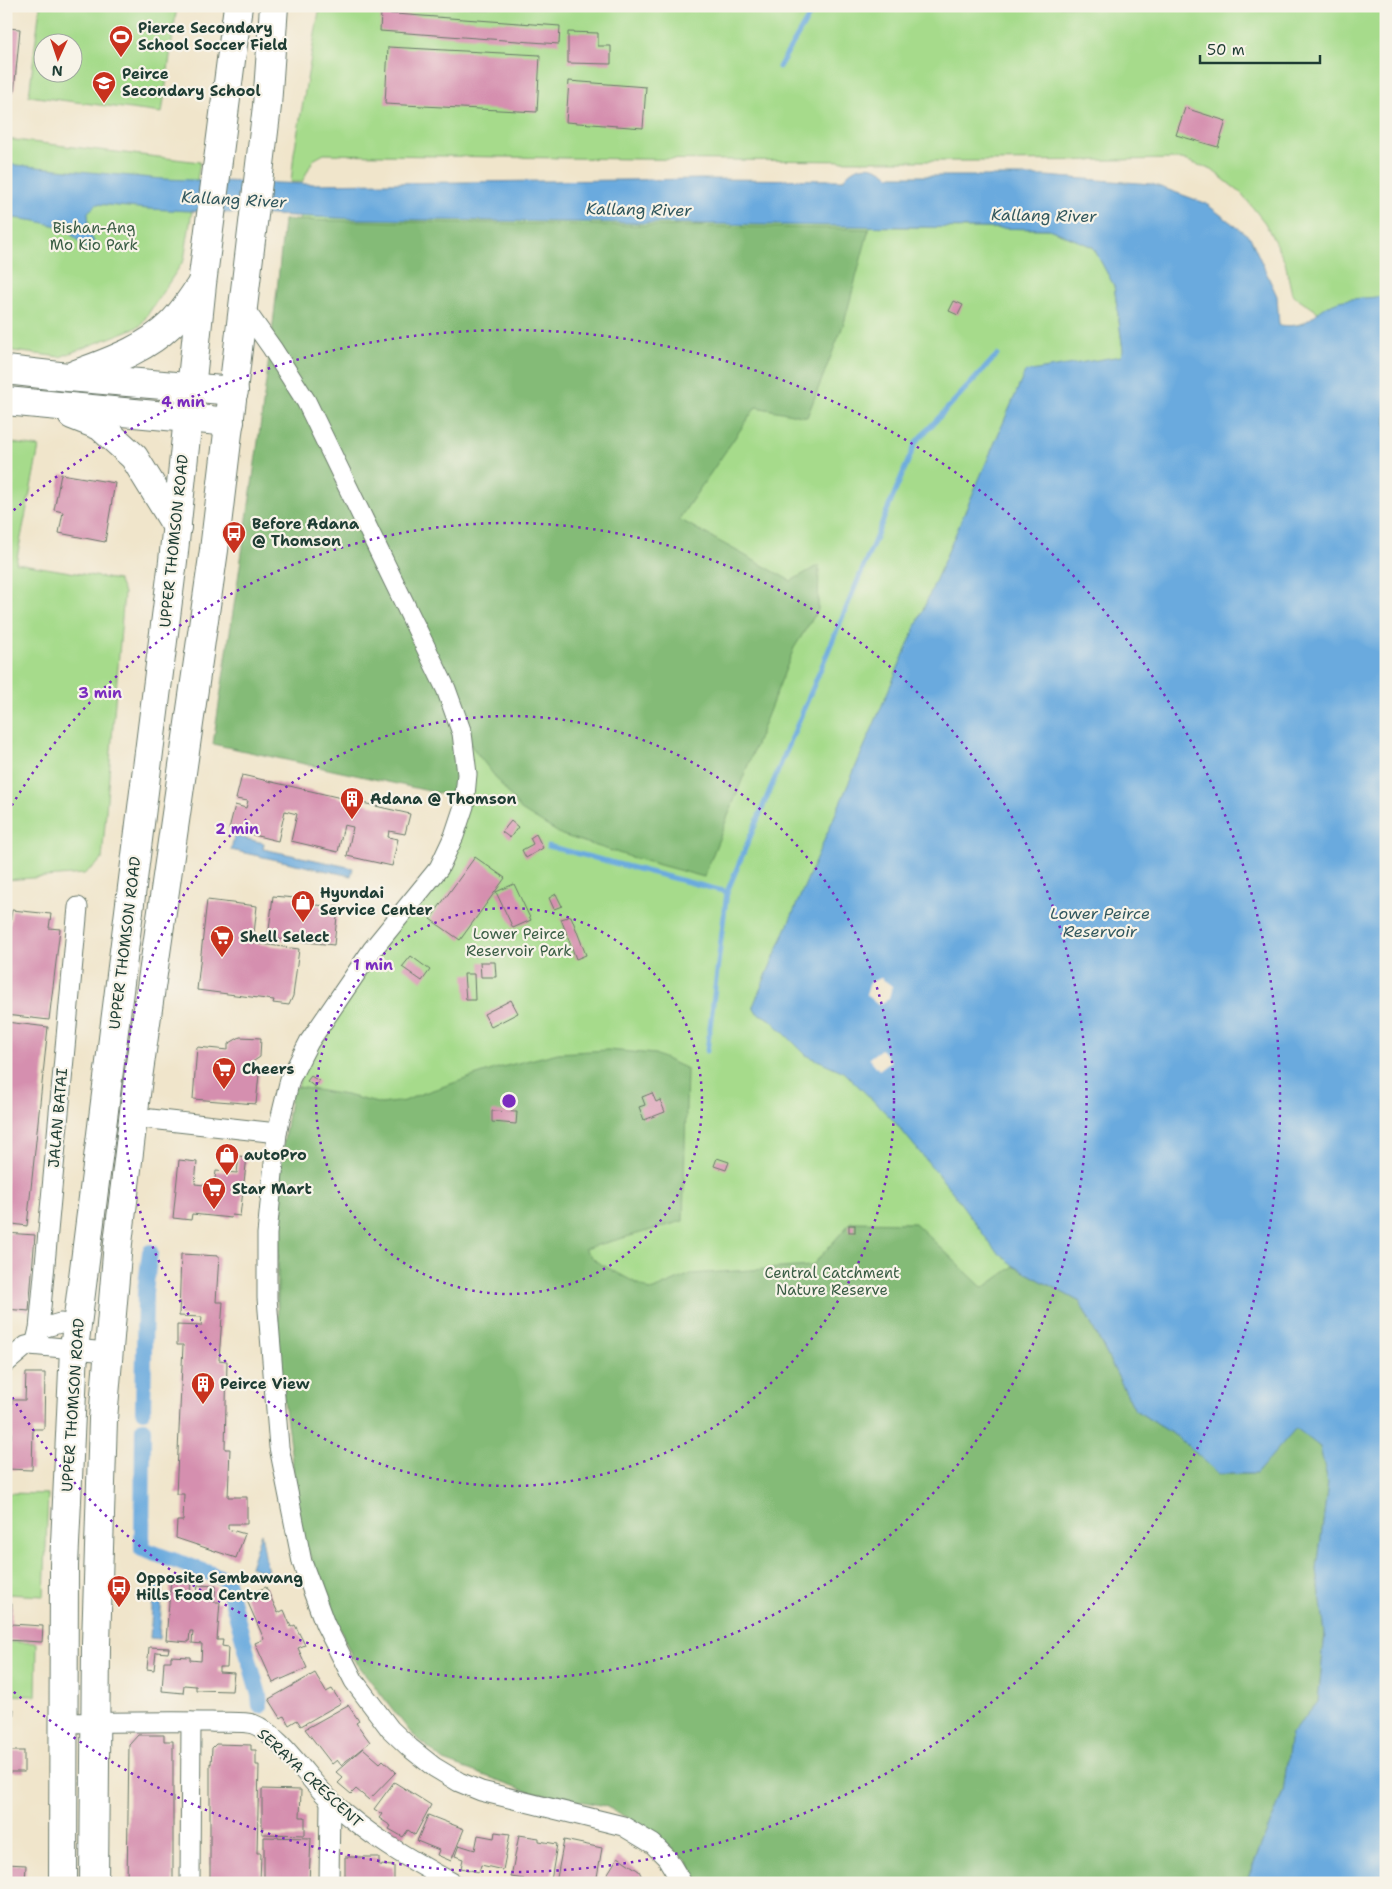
<svg xmlns="http://www.w3.org/2000/svg" width="1392" height="1889" font-family="'Shantell Sans',sans-serif">
<style>
.green{fill:#a6db8b;stroke:#628c60;fill-rule:evenodd}
.forest{fill:#84bb77;stroke:#527c56}
.water{fill:#6baade;stroke:#457489}
.pier{fill:#f0e5cb}
.lines{fill:none;stroke-linecap:round;stroke-linejoin:round}
.stream{stroke:#6baade;stroke-width:5}
.canal{stroke:#6baade;stroke-width:16}
.building{fill:#d58faf}
.street-casing{stroke:#687869;stroke-width:21}
.primary-casing{stroke:#687869;stroke-width:30}
.street{stroke:#fff;stroke-width:19}
.primary{stroke:#fff;stroke-width:28}
.ring{fill:none;stroke:#7b2cbf;stroke-width:2.5;stroke-dasharray:2.5 5}
.labels{text-anchor:middle;stroke-width:4.5;stroke-linejoin:round;paint-order:stroke}
.poi-label{font-size:15px;font-weight:bold;fill:#1f3d34;stroke:#f7f3e8;text-anchor:start}
.park-label{font-size:15px;fill:#3a5d45;stroke:#f7f3e8}
.street-label{font-size:15px;fill:#1f3d34;stroke:#f7f3e8}
.water-label{font-size:16px;font-style:italic;fill:#32585e;stroke:#f7f3e8}
.centre{fill:#7b2cbf;stroke:#f7f3e8;stroke-width:2.5}
.ring-label{font-size:15px;text-anchor:middle;font-weight:bold;fill:#7b2cbf;stroke:#f7f3e8;stroke-width:4.5;stroke-linejoin:round;paint-order:stroke}
</style>
<rect width="100%" height="100%" fill="#f7f3e8"/>
<filter id="ink" filterUnits="userSpaceOnUse"><feTurbulence type="fractalNoise" baseFrequency=".02" numOctaves="2"/><feDisplacementMap in="SourceGraphic" scale="10" xChannelSelector="R" yChannelSelector="G"/><feConvolveMatrix kernelMatrix="1 2 1 2 8 2 1 2 1" color-interpolation-filters="sRGB"/></filter>
<filter id="wash" filterUnits="userSpaceOnUse"><feTurbulence type="fractalNoise" baseFrequency=".0096" numOctaves="4" result="noise"/><feDisplacementMap in="SourceGraphic" scale="20" xChannelSelector="R" yChannelSelector="G"/><feGaussianBlur stdDeviation="1.12" result="paint"/><feColorMatrix in="noise" values="0 0 0 0 0 0 0 0 0 0 0 0 0 0 0 0 0 1.4 0 .05"/><feComposite in="paint" operator="in"/></filter>
<g filter="url(#wash)">
<rect width="100%" height="100%" fill="#f0e5cb"/>
<!-- green -->
<g class="green">
<path d="M40,6H177L162,113L29,96ZM72,42V72H42V42Z"/>
<path d="M320,6H1386V1883H695L692,1871L683,1855L278,1317L276,1289L281,1169L288,1128L309,1042L437,861L450,824L453,796L467,774L462,733L483,760L302,231L300,216L357,219L1049,229L1093,247L1114,285L1123,350L1279,325C1295,327 1306,325 1318,312L1292,294L1285,262L1265,223L1242,194L1212,170L1182,159C896,164 610,159 324,154L313,160L302,182H291L294,153Z"/>
<path d="M6,139L200,162L184,260L140,326L60,357L6,350Z"/>
<path d="M6,442L39,447L16,563L118,580L124,593L102,860L84,874L6,880Z"/>
<path d="M6,1493L48,1494L44,1596L6,1594Z"/>
<path d="M6,1642L37,1643L36,1696L6,1695Z"/>
</g>
<!-- forest -->
<g class="forest">
<path d="M284,220L869,229L844,323L807,417L756,407L679,519L791,581L819,565L818,610L794,648L704,877L634,858L562,835L521,810L462,734L467,774L452,796L213,744C239,570 268,396 284,220Z"/>
<path d="M608,1050L655,1054L687,1069L683,1221L584,1249L597,1262L651,1291L691,1274L812,1266L851,1222L915,1223L983,1288L1014,1266L1080,1302L1135,1410L1179,1438L1219,1474H1256L1296,1427L1320,1447L1328,1483L1317,1570L1325,1633L1318,1702L1291,1734L1283,1792L1246,1883H695L690,1864L646,1827L605,1806L528,1791L444,1761L411,1733L352,1657L302,1537L277,1347L280,1167L292,1086L346,1095L381,1104L405,1101L418,1095L498,1068L558,1053Z"/>
</g>
<!-- water -->
<g class="water">
<path d="M6,164L162,179L307,184L704,179L843,180C855,162 875,163 889,176H1045L1152,184L1205,203L1250,237L1277,296L1279,325C1309,329 1308,316 1331,304C1348,296 1368,300 1386,295V1883H1246L1283,1792L1291,1734L1318,1702L1325,1633L1317,1570L1328,1483L1320,1447L1296,1428L1256,1474H1219L1179,1438L1135,1410L1080,1302L1014,1266L994,1249L951,1190L893,1120L844,1072L806,1055L770,1019L757,1013L753,1006L1025,372L1121,356L1123,350L1114,286L1093,247L1049,229L357,219L148,209L97,204L88,212L89,230L98,252L92,254L65,228L36,221L6,217Z"/>
<path d="M234,836L264,843L263,849L353,868L351,876L231,850Z"/>
<path d="M261,1533L268,1573L250,1567Z"/>
<path d="M154,1580L163,1581L159,1639L150,1638Z"/>
</g>
<!-- pier -->
<g class="pier">
<path d="M881,978L892,986L889,999L878,1005L866,995L870,982Z"/>
<path d="M881,1049L891,1061L879,1070L869,1058Z"/>
</g>
<g class="lines">
<!-- stream -->
<g class="stream">
<path d="M779,67L815,6"/>
<path d="M548,846L727,892L916,442L997,355"/>
<path d="M707,1051L727,892"/>
</g>
<!-- canal -->
<g class="canal">
<path d="M143,1411L145,1292L150,1252"/>
<path d="M143,1429L142,1549L226,1579L259,1695L260,1706"/>
</g>
</g>
<g id="blocks">
<!-- building -->
<g class="building">
<path d="M381,13L560,26L559,44L380,31Z"/>
<path d="M6,28L20,29L14,92L6,91Z"/>
<path d="M568,32L598,33V46H611V64L568,63Z"/>
<path d="M388,47L540,55L537,112L385,104Z"/>
<path d="M569,81L646,87L643,128L566,122Z"/>
<path d="M1185,108L1226,121L1218,147L1176,135Z"/>
<path d="M954,301L963,305L958,315L949,311Z"/>
<path d="M61,474L115,483L105,542L59,533L63,512L54,510Z"/>
<path d="M242,775L410,814L405,834L389,831L388,837L398,839L392,866L347,856L353,827L344,825L338,852L291,841L297,814L285,811L278,841L229,829L235,805L246,808L248,801L236,799Z"/>
<path d="M511,821L518,827L510,838L502,832Z"/>
<path d="M536,834L543,848L526,858L522,850L533,844L530,838Z"/>
<path d="M475,857L505,878L460,940L430,919Z"/>
<path d="M514,884L531,920L513,928L496,892Z"/>
<path d="M556,894L562,906L554,909L549,898Z"/>
<path d="M273,896L295,898L294,903L338,907L334,945L268,938Z"/>
<path d="M207,900L257,906L253,943L299,949L293,996L289,1005L273,1003L274,1000L197,990Z"/>
<path d="M12,910L51,914L49,928L60,929L49,1020L6,1015V930L7,923L10,924Z"/>
<path d="M571,916L586,955L576,959L561,919Z"/>
<path d="M411,956L430,970L422,981L402,967Z"/>
<path d="M480,962H495L496,977H481Z"/>
<path d="M464,974H474L475,1000H466Z"/>
<path d="M511,1000L518,1013L491,1027L484,1014Z"/>
<path d="M6,1022L48,1027L27,1226L6,1223Z"/>
<path d="M240,1037L261,1038L260,1057L248,1065L259,1074L256,1104L193,1099L197,1047L228,1050V1044Z"/>
<path d="M311,1076L319,1081L315,1087L307,1081Z"/>
<path d="M652,1093L656,1102L660,1100L665,1112L644,1120L639,1107L645,1105L642,1097Z"/>
<path d="M492,1111L517,1112L516,1124L492,1122Z"/>
<path d="M239,1156L247,1157L240,1216L232,1215L231,1218L192,1214L191,1220L173,1218L179,1160L197,1162L195,1184L214,1186L216,1171L237,1173Z"/>
<path d="M717,1158L729,1162L726,1170L714,1166Z"/>
<rect x="849" y="1225" width="6" height="7"/>
<path d="M6,1233L35,1235L29,1311L6,1309Z"/>
<path d="M181,1254L219,1256L216,1302H223L219,1360L227,1361L225,1449H230L228,1497H247V1524H228V1529L245,1534L236,1558L176,1538L177,1521H183L184,1494H176L183,1345H177V1325L201,1326L202,1317L179,1316Z"/>
<path d="M26,1373H45L44,1429H33L32,1470L6,1469V1438H11L12,1400H25Z"/>
<path d="M171,1578L191,1579L190,1592L197,1593L198,1585L216,1586L214,1602H220L217,1640H223L222,1646L228,1647L227,1667H219V1672L234,1673L232,1691L196,1690V1686L184,1685L183,1693L162,1691L164,1661H171V1656L190,1657V1660L201,1661L202,1644L192,1643L193,1631H190L189,1642L166,1640Z"/>
<path d="M266,1587L278,1613L284,1610L291,1627L295,1625L305,1645L298,1648L307,1668L273,1683L255,1643L264,1639L245,1596Z"/>
<path d="M6,1603L12,1604L11,1624L43,1626L42,1642L6,1640Z"/>
<path d="M149,1647L169,1648L168,1653L156,1652L154,1670L147,1669Z"/>
<path d="M315,1673L326,1692L332,1689L341,1703L301,1726L297,1720L289,1725L284,1716L281,1718L269,1699Z"/>
<path d="M348,1705L359,1721L356,1723L370,1742L341,1765L337,1760L332,1764L305,1729Z"/>
<path d="M6,1709H14L13,1723H6Z"/>
<path d="M138,1735H164V1741H173V1883H127L129,1745Z"/>
<path d="M216,1744L251,1745V1750H256V1765H259L257,1853H261L260,1883H210V1763L211,1764L212,1748Z"/>
<path d="M363,1748L380,1763L383,1760L396,1772L369,1800L356,1789L351,1794L338,1783L343,1778L336,1772Z"/>
<rect x="6" y="1751" width="18" height="21"/>
<path d="M394,1782L431,1805L415,1835L408,1830L403,1837L389,1829L391,1826L379,1818L382,1814L374,1809Z"/>
<path d="M262,1789L301,1790L300,1817H305V1835L262,1834Z"/>
<path d="M428,1815L464,1829L451,1861L437,1855L439,1850L417,1841Z"/>
<path d="M495,1832L510,1834L503,1870L481,1865L479,1872L461,1868L463,1859L455,1856L459,1845L475,1850L478,1835L494,1838Z"/>
<path d="M519,1835L539,1838V1841L557,1844L551,1881L539,1879L538,1883H523L524,1879L511,1877Z"/>
<path d="M264,1837L311,1838L309,1883H264Z"/>
<path d="M564,1840L602,1848L596,1883H556Z"/>
<path d="M345,1857H379V1865L394,1866V1883H345Z"/>
<path d="M618,1857L639,1871L645,1883H613L605,1878Z"/>
<path d="M6,1864L26,1865L25,1883H6Z"/>
</g>
</g>
</g>
<g filter="url(#ink)">
<use href="#blocks" fill-opacity="0" stroke="#687869" stroke-width="1"/>
<g class="lines">
<!-- street casing -->
<g class="street-casing">
<g id="street">
<path d="M243,307L272,348L306,401L446,689L462,733L467,774L464,806L454,836L439,868L372,950L309,1042L290,1079L277,1133L267,1234V1298L279,1447L302,1562L325,1624L354,1681L390,1729L410,1748L434,1767L459,1782L481,1791L623,1826L653,1844L667,1858L682,1883"/>
<path d="M133,1117L277,1133"/>
<path d="M39,1329L60,1323L77,1325"/>
<path d="M35,1345L39,1329L78,907"/>
<path d="M6,1363L26,1346L30,1345L107,1352"/>
<path d="M63,1723C113,1722 162,1721 211,1722C222,1723 243,1721 253,1724C280,1734 309,1781 331,1801C367,1835 409,1859 453,1883"/>
<path d="M190,1883L191,1722"/>
<path d="M329,1883L330,1800"/>
</g>
</g>
<!-- primary casing -->
<g class="primary-casing">
<g id="primary">
<path d="M6,370L68,377L234,391"/>
<path d="M74,375C107,362 143,351 170,325C182,314 191,299 201,285"/>
<path d="M6,401L230,422"/>
<path d="M72,415L100,426L134,457L177,527"/>
<path d="M63,1883L64,1565L74,1349L173,561L202,284L238,6"/>
<path d="M94,1883L96,1644L103,1419L118,1243L138,1078L214,550L267,106L274,6"/>
</g>
</g>
<!-- street -->
<use href="#street" class="street"/>
<!-- primary -->
<use href="#primary" class="primary"/>
</g>
</g>
<!-- distance rings -->
<g class="ring">
<circle cx="509" cy="1101" r="193"/>
<circle cx="509" cy="1101" r="385"/>
<path d="M8 812A578 578 0 1 1 8 1390"/>
<path d="M8 515A771 771 0 1 1 8 1687"/>
</g>
<!-- icons -->
<defs>
<g id="stadium-pin" transform="scale(1.25)"><path d="M0 17L-7.5 6A9.5 9.5 0 1 1 7.5 6Z" fill="#c8321e" stroke="#f7f3e8"/><path d="M0-5a6.5 5 0 1 0 0 10a6.5 5 0 1 0 0-10ZM-3.5-1.8h7v3.6h-7Z" fill="#fff"/></g>
<g id="school-pin" transform="scale(1.25)"><path d="M0 17L-7.5 6A9.5 9.5 0 1 1 7.5 6Z" fill="#c8321e" stroke="#f7f3e8"/><path d="M0-5L7-2L0 1L-7-2ZM-4 1L0 2.5L4 1V4Q0 6-4 4Z" fill="#fff"/></g>
<g id="bus-pin" transform="scale(1.25)"><path d="M0 17L-7.5 6A9.5 9.5 0 1 1 7.5 6Z" fill="#c8321e" stroke="#f7f3e8"/><path d="M-5-6H5V4H4V6H2V4H-2V6H-4V4H-5ZM-3.5-4V0h7V-4ZM-3.5 1.2v1.5H-2V1.2ZM2 1.2v1.5H3.5V1.2Z" fill="#fff"/></g>
<g id="building-pin" transform="scale(1.25)"><path d="M0 17L-7.5 6A9.5 9.5 0 1 1 7.5 6Z" fill="#c8321e" stroke="#f7f3e8"/><path d="M-4-6H4V6H1V3H-1V6H-4ZM-2.5-4.3h1.7v1.8h-1.7ZM.8-4.3h1.7v1.8H.8ZM-2.5-1h1.7V.8h-1.7ZM.8-1h1.7V.8H.8Z" fill="#fff"/></g>
<g id="shop-pin" transform="scale(1.25)"><path d="M0 17L-7.5 6A9.5 9.5 0 1 1 7.5 6Z" fill="#c8321e" stroke="#f7f3e8"/><path d="M-5-2.5h2.3a2.7 3.5 0 0 1 5.4 0H5L5.5 6h-11ZM-1.5-2.5h3a1.5 2.3 0 0 0-3 0Z" fill="#fff"/></g>
<g id="supermarket-pin" transform="scale(1.25)"><path d="M0 17L-7.5 6A9.5 9.5 0 1 1 7.5 6Z" fill="#c8321e" stroke="#f7f3e8"/><path d="M-6-5.5h2.5l.6 2H6L4.5 2H-2.5L-4.4-4H-6ZM-1.5 3.2a1.3 1.3 0 1 0 .1 0ZM3 3.2a1.3 1.3 0 1 0 .1 0Z" fill="#fff"/></g>
</defs>
<g fill-rule="evenodd">
<use href="#stadium-pin" x="121" y="37"/>
<use href="#school-pin" x="104" y="83"/>
<use href="#bus-pin" x="234" y="533"/>
<use href="#building-pin" x="352" y="799"/>
<use href="#shop-pin" x="303" y="902"/>
<use href="#supermarket-pin" x="222" y="937"/>
<use href="#supermarket-pin" x="224" y="1069"/>
<use href="#shop-pin" x="227" y="1155"/>
<use href="#supermarket-pin" x="214" y="1189"/>
<use href="#building-pin" x="203" y="1384"/>
<use href="#bus-pin" x="119" y="1587"/>
</g>
<g class="labels">
<!-- poi labels -->
<g class="poi-label">
<text x="138" y="33">Pierce Secondary<tspan x="138" dy="17">School Soccer Field</tspan></text>
<text x="122" y="79">Peirce<tspan x="122" dy="17">Secondary School</tspan></text>
<text x="252" y="529">Before Adana<tspan x="252" dy="17">@ Thomson</tspan></text>
<text x="370" y="804">Adana @ Thomson</text>
<text x="320" y="898">Hyundai<tspan x="320" dy="17">Service Center</tspan></text>
<text x="240" y="942">Shell Select</text>
<text x="242" y="1074">Cheers</text>
<text x="244" y="1160">autoPro</text>
<text x="232" y="1194">Star Mart</text>
<text x="220" y="1389">Peirce View</text>
<text x="136" y="1583">Opposite Sembawang<tspan x="136" dy="17">Hills Food Centre</tspan></text>
</g>
<!-- park labels -->
<g class="park-label">
<text x="94" y="233">Bishan-Ang<tspan x="94" dy="17">Mo Kio Park</tspan></text>
<text x="519" y="939">Lower Peirce<tspan x="519" dy="17">Reservoir Park</tspan></text>
<text x="832" y="1278">Central Catchment<tspan x="832" dy="17">Nature Reserve</tspan></text>
</g>
<!-- street labels -->
<g class="street-label">
<text transform="translate(174 541) rotate(-84)" y="5">UPPER THOMSON ROAD</text>
<text transform="translate(125 943) rotate(-83)" y="5">UPPER THOMSON ROAD</text>
<text transform="translate(58 1118) rotate(-85)" y="5">JALAN BATAI</text>
<text transform="translate(73 1405) rotate(-86)" y="5">UPPER THOMSON ROAD</text>
<text transform="translate(310 1778) rotate(43)" y="5">SERAYA CRESCENT</text>
</g>
<!-- water labels -->
<g class="water-label">
<text transform="translate(234 199) rotate(3)" y="6">Kallang River</text>
<text transform="translate(639 209) rotate(1)" y="6">Kallang River</text>
<text transform="translate(1044 215) rotate(1)" y="6">Kallang River</text>
<text x="1100" y="919">Lower Peirce<tspan x="1100" dy="18">Reservoir</tspan></text>
</g>
</g>
<circle cx="509" cy="1101" r="8" class="centre"/>
<g class="ring-label">
<text x="183" y="407">4 min</text>
<text x="100" y="698">3 min</text>
<text x="237" y="834">2 min</text>
<text x="373" y="970">1 min</text>
</g>
<!-- margin -->
<rect width="1392" height="1889" fill="none" stroke="#f7f3e8" stroke-width="25"/>
<!-- north arrow -->
<g transform="translate(58 58) rotate(183)"><circle r="24" fill="#f7f3e8" stroke="#a1aaa0"/>
<path d="M0-4L9 19L0 12L-9 19Z" fill="#c8321e"/>
<text y="-8" font-size="14" font-weight="bold" text-anchor="middle" fill="#1f3d34">N</text>
</g>
<!-- scale -->
<path d="M1200 55v8h120v-8" fill="none" stroke="#1f3d34" stroke-width="2.5"/>
<text x="1207" y="55" font-size="15" fill="#1f3d34" stroke="#f7f3e8" stroke-width="4" paint-order="stroke">50 m</text>
</svg>
